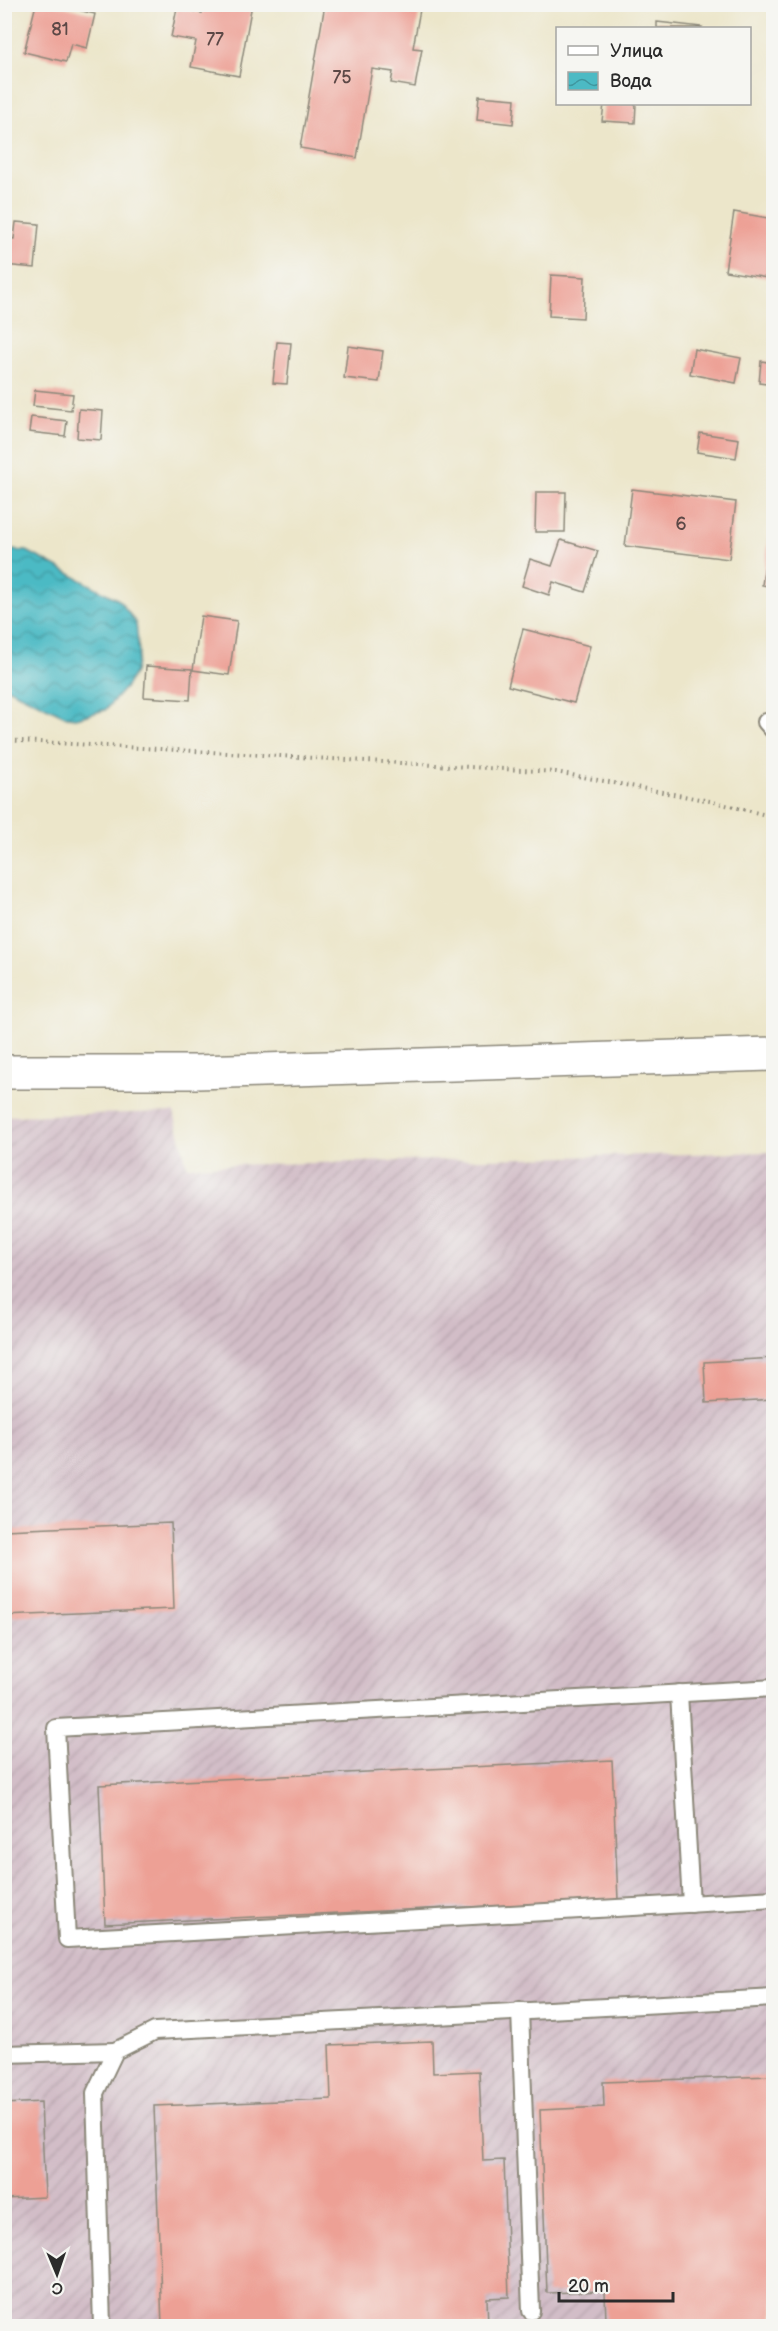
<svg xmlns="http://www.w3.org/2000/svg" width="778" height="2331" font-family="'Balsamiq Sans',sans-serif">
<style>
.industrial{fill:url(#industrial-furrows)}
.water{fill:url(#water-waves);stroke:#3c7278;stroke-width:1.5}
.building{fill:#eda095}
.lines{fill:none;stroke-linecap:round;stroke-linejoin:round}
.lane-casing{stroke:#8c887a;stroke-width:20}
.street-casing{stroke:#8c887a;stroke-width:36}
.path{stroke:#8c887a;stroke-width:4;stroke-dasharray:1.5 4.5;stroke-linecap:butt}
.lane{stroke:#fff;stroke-width:16}
.street{stroke:#fff;stroke-width:33}
.labels{text-anchor:middle;stroke-width:4.5;stroke-linejoin:round;paint-order:stroke}
.number-label{font-size:18px;fill:#5c4846}
</style>
<defs>
<pattern id="industrial-furrows" width="10" height="10" patternUnits="userSpaceOnUse" patternTransform="scale(1.5)"><rect width="10" height="10" fill="#d2bdc7"/><path d="M-1 1l2-2M0 10L10 0M9 11l2-2" fill="none" stroke="#b4a3ab"/></pattern>
<pattern id="water-waves" width="16" height="10" patternUnits="userSpaceOnUse" patternTransform="scale(1.5)"><rect width="16" height="10" fill="#4cbac4"/><path d="M0 5q4-4 8 0t8 0" fill="none" stroke="#3f979f"/></pattern>
</defs>
<rect width="100%" height="100%" fill="#f6f6f2"/>
<filter id="ink" filterUnits="userSpaceOnUse"><feTurbulence type="fractalNoise" baseFrequency=".0167" numOctaves="2"/><feDisplacementMap in="SourceGraphic" scale="12" xChannelSelector="R" yChannelSelector="G"/><feConvolveMatrix kernelMatrix="1 2 1 2 8 2 1 2 1" color-interpolation-filters="sRGB"/></filter>
<filter id="wash" filterUnits="userSpaceOnUse"><feTurbulence type="fractalNoise" baseFrequency=".008" numOctaves="4" result="noise"/><feDisplacementMap in="SourceGraphic" scale="24" xChannelSelector="R" yChannelSelector="G"/><feGaussianBlur stdDeviation="1.35" result="paint"/><feColorMatrix in="noise" values="0 0 0 0 0 0 0 0 0 0 0 0 0 0 0 0 0 1.4 0 .05"/><feComposite in="paint" operator="in"/></filter>
<g filter="url(#wash)">
<rect width="100%" height="100%" fill="#ece6ca"/>
<!-- industrial -->
<path class="industrial" d="M174,1112L187,1166L773,1152V2326H5L4,1116Z"/>
<!-- water -->
<path class="water" d="M8,550L27,551L119,600L136,623L139,653L135,672L125,688L105,710L76,718L67,717L5,687L4,552Z"/>
<g id="blocks">
<!-- building -->
<g class="building">
<path d="M4,4H9L6,29H4Z"/>
<path d="M36,4H53L95,14L87,48L71,44L66,62L24,52Z"/>
<path d="M203,4H252L239,76L191,67L196,41L171,37L177,8L202,13Z"/>
<path d="M325,4H421L413,48L422,49L415,87L391,83L393,72L372,69L357,158L300,148Z"/>
<path d="M427,4H452L451,10Z"/>
<path d="M657,22L702,27L701,28H657Z"/>
<path d="M479,96L515,99L513,124L477,120Z"/>
<path d="M604,104H636L635,123L602,121Z"/>
<path d="M4,178H10L6,209H4Z"/>
<path d="M734,212L774,219V279L725,271Z"/>
<path d="M16,222L39,224L35,268L4,265V238L14,239Z"/>
<path d="M551,275L585,277L583,318L549,316Z"/>
<path d="M277,342L291,343L287,384L273,383Z"/>
<path d="M348,346L383,351L379,382L344,378Z"/>
<path d="M694,349L741,358L736,383L690,374Z"/>
<path d="M761,361L774,363V385L759,383Z"/>
<path d="M35,390L73,394L71,410L33,406Z"/>
<path d="M79,409L103,411L101,440L77,438Z"/>
<path d="M31,417L67,421L65,436L29,432Z"/>
<path d="M700,433L739,439L736,458L697,452Z"/>
<path d="M632,489L736,502L729,559L625,546Z"/>
<path d="M536,492H566L565,532H535Z"/>
<path d="M772,518H774V587L762,585Z"/>
<path d="M561,540L598,551L585,592L553,582L549,595L522,586L530,559L552,566Z"/>
<path d="M201,616L237,621L229,675L193,670Z"/>
<path d="M523,629L590,646L574,703L508,686Z"/>
<path d="M146,666L192,669L190,700L144,697Z"/>
<path d="M774,1358V1399L706,1403L704,1362Z"/>
<path d="M171,1523L174,1609L4,1616V1530Z"/>
<path d="M612,1760L618,1900L105,1924L99,1785Z"/>
<path d="M432,2041L433,2073L479,2071L483,2161L504,2160L509,2297L487,2298L488,2326H162L154,2106L331,2099L329,2045Z"/>
<path d="M774,2076V2326H570V2325L606,2323L605,2291L547,2293L540,2110L604,2107L603,2082Z"/>
<path d="M41,2102L45,2197L4,2199V2104Z"/>
</g>
</g>
</g>
<g filter="url(#ink)">
<use href="#blocks" fill-opacity="0" stroke="#8c887a" stroke-width="1.5"/>
<g class="lines">
<!-- lane casing -->
<g class="lane-casing">
<g id="lane">
<path d="M766,722L774,731"/>
<path d="M774,1688L56,1728L67,1939L774,1899"/>
<path d="M679,1693L691,1904"/>
<path d="M520,2010L531,2311"/>
<path d="M4,2054L115,2051"/>
<path d="M102,2326L95,2093L115,2051L155,2031L774,1998"/>
</g>
</g>
<!-- street casing -->
<g class="street-casing">
<path id="street" d="M4,1072H196L774,1054"/>
</g>
<!-- path -->
<path class="path" d="M4,740L556,772L710,801L774,817"/>
<!-- lane -->
<use href="#lane" class="lane"/>
<!-- street -->
<use href="#street" class="street"/>
</g>
</g>
<g class="labels">
<!-- number labels -->
<g class="number-label">
<text x="60" y="35">81</text>
<text x="215" y="45">77</text>
<text x="342" y="83">75</text>
<text x="681" y="530">6</text>
</g>
</g>
<!-- margin -->
<rect width="778" height="2331" fill="none" stroke="#f6f6f2" stroke-width="24"/>
<!-- legend -->
<rect x="556" y="27" width="195" height="78" fill="#f6f6f2" stroke="#a5a5a2" stroke-width="1.5"/>
<rect x="568" y="46" width="30" height="9" fill="#ffffff" stroke="#a5a5a2" stroke-width="1.5"/>
<text x="610" y="57" font-size="18" fill="#2b2b2b">Улица</text>
<rect x="568" y="72" width="30" height="18" fill="url(#water-waves)" stroke="#a5a5a2" stroke-width="1.5"/>
<text x="610" y="87" font-size="18" fill="#2b2b2b">Вода</text>
<!-- north arrow -->
<g transform="translate(57 2274) rotate(178)" stroke="#f6f6f2" stroke-width="4.5" paint-order="stroke">
<path d="M0-4.5L10 22L0 15L-10 22Z" fill="#2b2b2b"/>
<text y="-9" font-size="16" font-weight="bold" text-anchor="middle" fill="#2b2b2b">С</text>
</g>
<!-- scale -->
<path d="M559 2292v9h114v-9" fill="none" stroke="#2b2b2b" stroke-width="3"/>
<text x="568" y="2292" font-size="18" fill="#2b2b2b" stroke="#f6f6f2" stroke-width="4.5" paint-order="stroke">20 m</text>
</svg>
